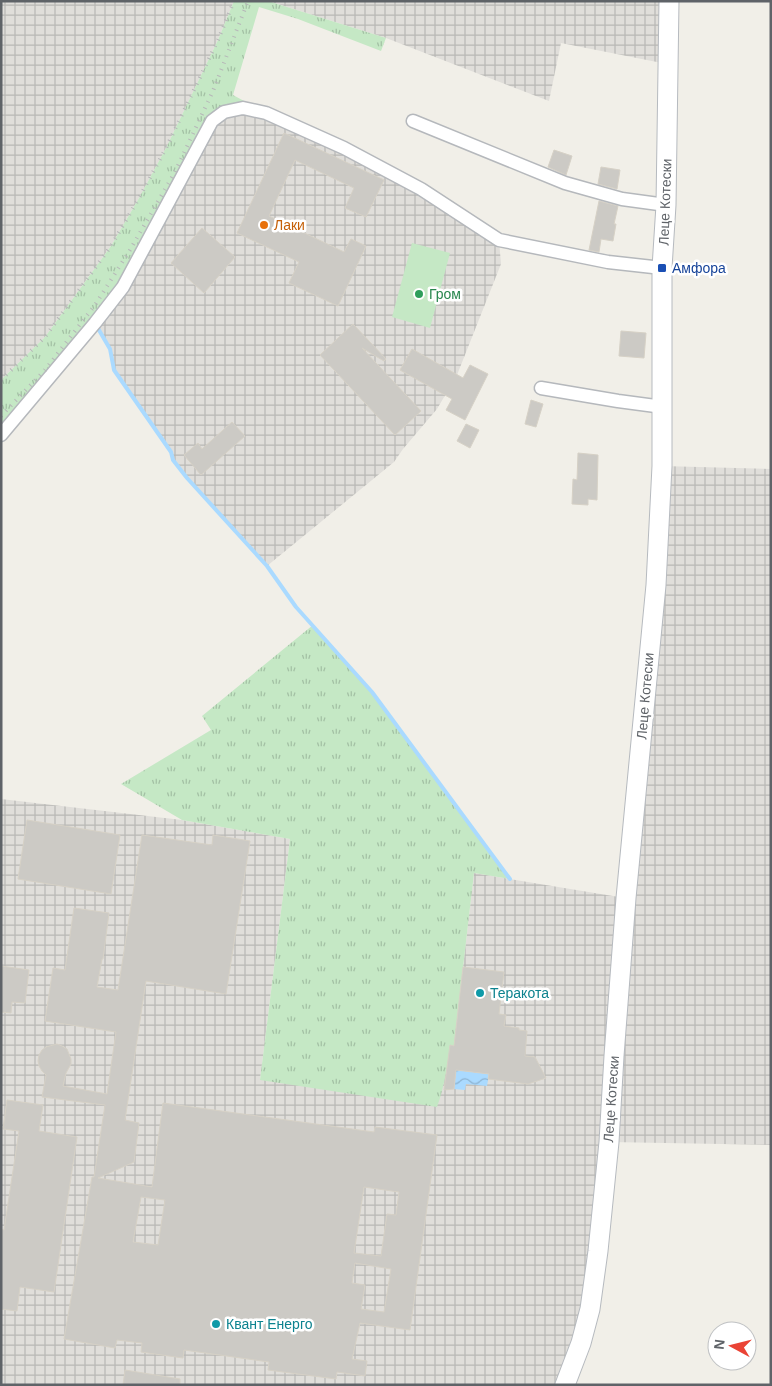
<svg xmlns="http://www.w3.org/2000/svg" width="772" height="1386" font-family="Helvetica,sans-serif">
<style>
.industrial{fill:url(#industrial-grid)}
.grass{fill:url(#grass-tufts)}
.green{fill:#c5e8c5}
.water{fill:url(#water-waves)}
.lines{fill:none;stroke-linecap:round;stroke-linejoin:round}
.stream{stroke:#aadaff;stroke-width:4}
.building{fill:#cccac5;stroke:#d6d1c6;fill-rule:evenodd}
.street-casing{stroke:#b5b8bc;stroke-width:15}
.secondary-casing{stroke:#b6babf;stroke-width:21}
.street{stroke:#fff;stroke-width:12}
.secondary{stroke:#fff;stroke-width:19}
.rail{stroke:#b6b7b8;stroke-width:4;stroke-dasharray:1 6;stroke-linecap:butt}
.food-dot{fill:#e8710a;stroke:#fff;stroke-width:2}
.transit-dot{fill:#1a4fb4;stroke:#fff;stroke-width:2}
.leisure-dot{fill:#2e9e5b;stroke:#fff;stroke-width:2}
.culture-dot{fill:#0f9aa8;stroke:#fff;stroke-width:2}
.labels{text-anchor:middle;stroke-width:5;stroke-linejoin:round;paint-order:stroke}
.street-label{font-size:14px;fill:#5f6368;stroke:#fff}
.food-label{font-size:14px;fill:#c56008;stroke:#fff;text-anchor:start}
.transit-label{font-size:14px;fill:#164399;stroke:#fff;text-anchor:start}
.leisure-label{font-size:14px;fill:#27864d;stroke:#fff;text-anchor:start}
.culture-label{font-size:14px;fill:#0d838f;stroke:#fff;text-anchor:start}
</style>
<defs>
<pattern id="industrial-grid" width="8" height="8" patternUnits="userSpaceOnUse" patternTransform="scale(1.25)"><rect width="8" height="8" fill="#e0deda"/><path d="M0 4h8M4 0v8" fill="none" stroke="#b9b8b5"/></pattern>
<pattern id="grass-tufts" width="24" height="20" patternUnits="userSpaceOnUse" patternTransform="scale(1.25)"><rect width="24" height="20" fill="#c5e8c5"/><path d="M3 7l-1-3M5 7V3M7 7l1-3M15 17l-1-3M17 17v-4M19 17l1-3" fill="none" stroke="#a3c0a4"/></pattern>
<pattern id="water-waves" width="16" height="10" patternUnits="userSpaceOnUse" patternTransform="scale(1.25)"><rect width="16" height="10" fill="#aadaff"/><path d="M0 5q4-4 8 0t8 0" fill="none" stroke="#8eb4d2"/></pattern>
</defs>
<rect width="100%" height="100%" fill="#f1efe8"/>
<!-- industrial -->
<g class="industrial">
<path d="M1,1H234L218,40L166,148L139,198L111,246L45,337L1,380Z"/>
<path d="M268,1H669L667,64L561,43L549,101L386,38Z"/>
<path d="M243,108L291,123L499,240L501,264L457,375L437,409L403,449L394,462L267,566L187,478L173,460L171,452L114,370L110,349L95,323L212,121Z"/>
<path d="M662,466L771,469V1145L609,1142L598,1251L565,1385H1V799L182,820L290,839L260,1080L448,1060L454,1044L474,873L625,898Z"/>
</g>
<!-- grass -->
<g class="grass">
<path d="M234,1H268L386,38L381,51L298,19L259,7L233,95L266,113L224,112L123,287L1,435V380L45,337L111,246L139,198L166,148L218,40Z"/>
<path d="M313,625L372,692L510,879L474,873L454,1045C446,1065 445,1086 437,1107L260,1080L290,839L182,820L121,784L211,730L202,716Z"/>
</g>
<!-- green -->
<path class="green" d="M412,243L450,253L430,328L392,317Z"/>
<!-- water -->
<path class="water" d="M456,1070L489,1074L487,1086L466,1084L465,1090L454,1089Z"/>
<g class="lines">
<!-- stream -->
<path class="stream" d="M96,325L110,349L114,370L171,452L173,460L187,478L267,566L296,607L372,692L510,879"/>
</g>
<!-- building -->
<g class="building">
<path d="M284,133L384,180L366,217L345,208L354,188L295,160L269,216L344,252L351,239L366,246L338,306L289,283L299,262L237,233Z"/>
<path d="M554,150L572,156L566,175L548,167Z"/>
<path d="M601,167L620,170L617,189L598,184Z"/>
<path d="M599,201L618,206L614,224H616L613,241L601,239L599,252L589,250Z"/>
<path d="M202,228L235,257L204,293L171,263Z"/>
<path d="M353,324L386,359L384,361L362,348L421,411L395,435L320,355Z"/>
<path d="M621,331L646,333L644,358L619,356Z"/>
<path d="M412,349L463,378L470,365L488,374L465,420L446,410L452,399L400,370Z"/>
<path d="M531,400L543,404L536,427L525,424Z"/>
<path d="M232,422L245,436L201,475L184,455L198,443L202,449Z"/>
<path d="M466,424L479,430L470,448L457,441Z"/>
<path d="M578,453L598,455L597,500L588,499V505L572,504L573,479L577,480Z"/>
<path d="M27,820L120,835L111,894L18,879Z"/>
<path d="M142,835L212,845L213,835L250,841L226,994L146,981L125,1120L139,1123L134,1162L98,1178L152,1187L163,1103L374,1132L375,1127L437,1135L410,1330L360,1323L352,1359L367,1361L365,1376L337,1372L336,1379L268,1370L269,1362L184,1350L183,1358L141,1352L142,1343L117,1340L115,1348L64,1339L92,1177H94L105,1105L42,1097L46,1075L42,1071L39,1066L38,1061L39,1055L42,1050L46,1047L57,1044L62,1046L67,1049L71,1059V1064L66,1073L63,1086L107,1094L116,1032L45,1021L53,968L65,970L74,908L109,913L103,959H102L97,987L118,990ZM364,1187L399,1192L396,1215L387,1214L381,1256L354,1253ZM141,1197L165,1200L158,1245L133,1242ZM355,1263L391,1269L384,1312L361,1309L365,1285L352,1283Z"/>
<path d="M1,966L29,970L25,1003L12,1002L11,1013L1,1012Z"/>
<path d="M463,967L504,972L499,1014L506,1015L504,1026L519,1028V1030L527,1031L525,1056L535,1057L546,1078L528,1084L488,1079L489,1074L456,1070L454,1089L444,1090L450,1045L454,1046Z"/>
<path d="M7,1100L43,1105L39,1131L77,1137L54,1292L20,1287L17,1311L1,1309V1229L4,1230L19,1131L3,1129Z"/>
<path d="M125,1370L180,1379V1385H123Z"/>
</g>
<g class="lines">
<!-- street casing -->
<g class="street-casing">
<g id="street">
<path d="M413,121L565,183L622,199L666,205"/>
<path d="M541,388L618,401L663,407"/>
<path d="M1,435L95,323L123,287L212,121L224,112L243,108L266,113L344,148L421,189L499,240L608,262L662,268"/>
</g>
</g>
<!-- secondary casing -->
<g class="secondary-casing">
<path id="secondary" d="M565,1385L581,1343L590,1309L598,1251L609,1142L614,1056L626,898L656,585L662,466V268L666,205L669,1"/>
</g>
<!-- street -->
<use href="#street" class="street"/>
<!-- secondary -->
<use href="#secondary" class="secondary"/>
<!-- rail -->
<g class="rail">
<path d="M1,380L45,337L111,246L139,198L166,148L218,40L234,1"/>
<path d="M1,416L45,370L95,305L130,250L175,172L213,91L248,1"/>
</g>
</g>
<!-- markers -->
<circle class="food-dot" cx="264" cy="225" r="5"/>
<rect class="transit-dot" x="657" y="263" width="10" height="10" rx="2.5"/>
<circle class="leisure-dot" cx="419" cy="294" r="5"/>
<g class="culture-dot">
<circle cx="480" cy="993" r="5"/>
<circle cx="216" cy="1324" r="5"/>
</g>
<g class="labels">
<!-- street labels -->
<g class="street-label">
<text transform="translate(665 202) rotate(-88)" y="5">Леце Котески</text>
<text transform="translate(645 696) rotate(-85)" y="5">Леце Котески</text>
<text transform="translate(611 1099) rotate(-86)" y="5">Леце Котески</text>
</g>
<!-- food labels -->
<g class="food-label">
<text x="274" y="230">Лаки</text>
</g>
<!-- transit labels -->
<g class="transit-label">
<text x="672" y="273">Амфора</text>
</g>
<!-- leisure labels -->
<g class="leisure-label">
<text x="429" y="299">Гром</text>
</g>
<!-- culture labels -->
<g class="culture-label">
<text x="490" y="998">Теракота</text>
<text x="226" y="1329">Квант Енерго</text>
</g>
</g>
<!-- border -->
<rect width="772" height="1386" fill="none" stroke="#5f6368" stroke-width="5"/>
<!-- north arrow -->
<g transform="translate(732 1346) rotate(277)"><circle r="24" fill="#ffffff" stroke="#bfc1c3"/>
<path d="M0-4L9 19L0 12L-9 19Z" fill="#ea4335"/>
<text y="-8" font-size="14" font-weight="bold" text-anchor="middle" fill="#5f6368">N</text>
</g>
</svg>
